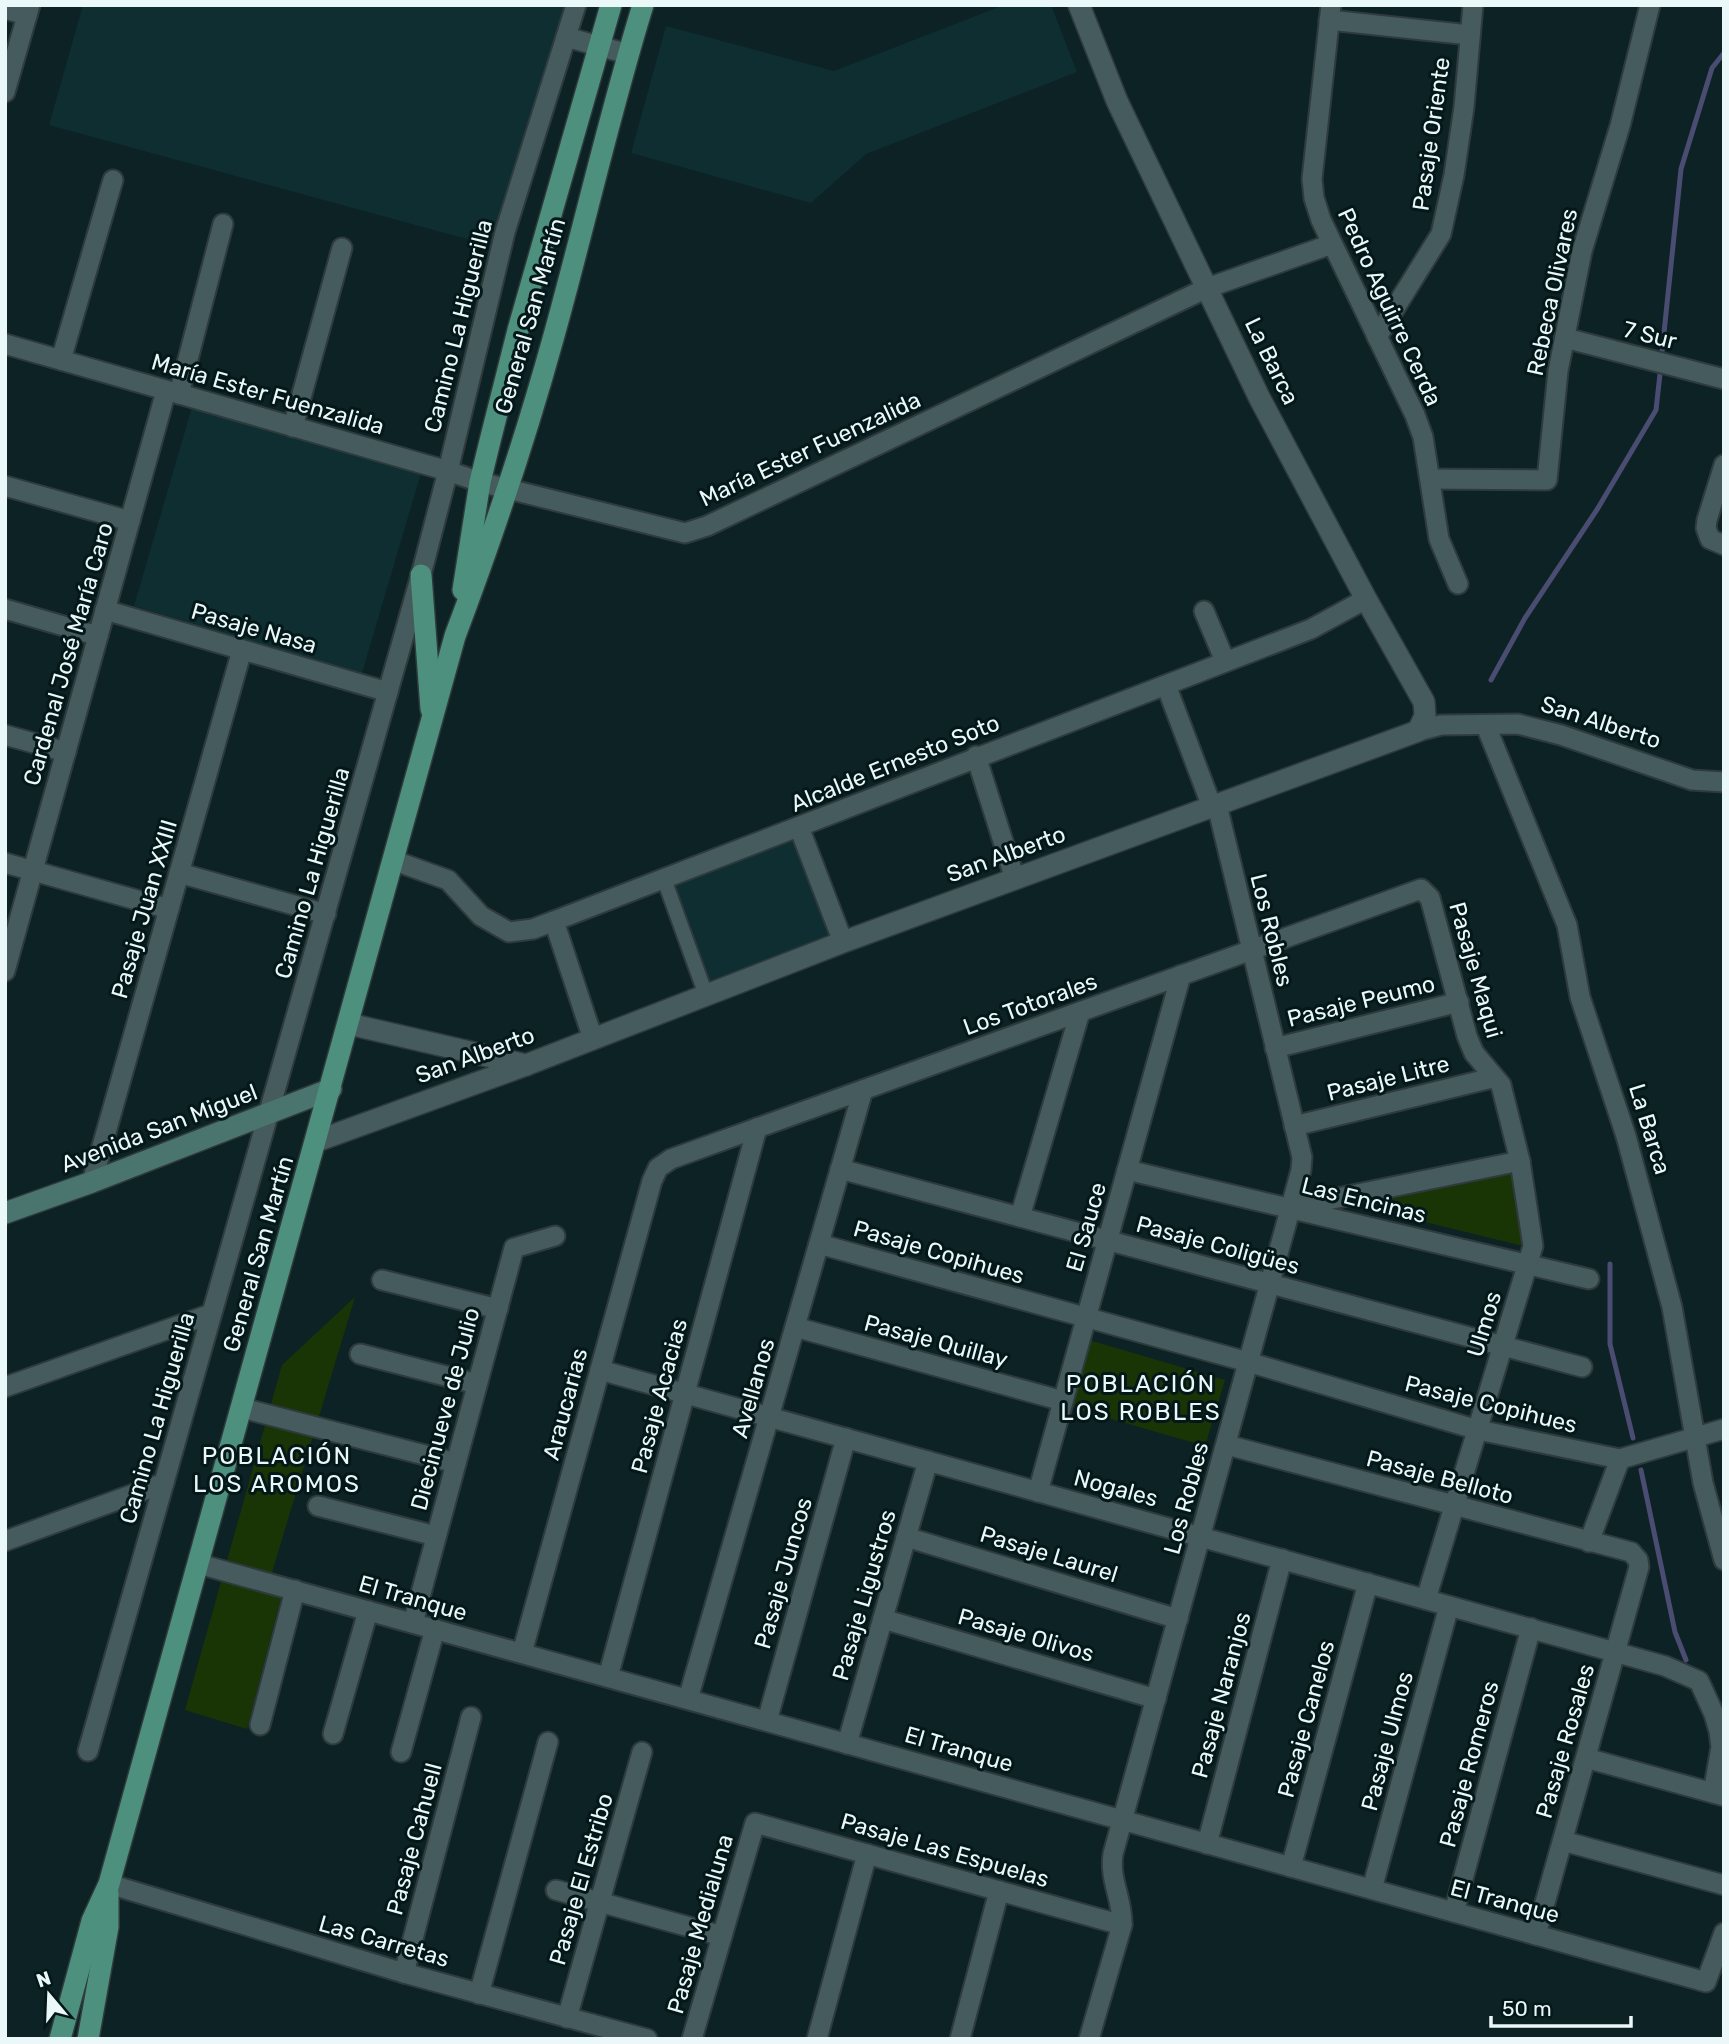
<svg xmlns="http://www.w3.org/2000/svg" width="1729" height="2044" font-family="Rubik,sans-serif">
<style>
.built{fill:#0e2e31}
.green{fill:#1a3505}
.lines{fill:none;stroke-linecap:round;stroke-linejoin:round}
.stream{stroke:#4b4c72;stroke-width:5}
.pedestrian-casing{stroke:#2f3a3c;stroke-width:18}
.minor-casing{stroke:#2f3a3c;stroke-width:23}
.tertiary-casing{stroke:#2f3a3c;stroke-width:24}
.secondary-casing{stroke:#2f3a3c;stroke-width:24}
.primary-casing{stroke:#2f3a3c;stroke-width:24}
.pedestrian{stroke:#455b5e;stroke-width:14}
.minor{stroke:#455b5e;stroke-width:19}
.tertiary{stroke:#455b5e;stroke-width:21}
.secondary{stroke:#49756e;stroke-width:21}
.primary{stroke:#4d907e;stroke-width:21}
.labels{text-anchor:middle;stroke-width:6;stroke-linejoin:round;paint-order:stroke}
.street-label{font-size:23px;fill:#ebf8f9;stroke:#04181a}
.neighbourhood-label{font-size:24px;letter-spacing:2px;fill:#ebf8f9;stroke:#04181a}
</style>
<rect width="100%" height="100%" fill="#0d2224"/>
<!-- built -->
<g class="built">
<path d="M83,5H568L500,248L49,125Z"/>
<path d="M1004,5H1051L1077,72L866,154L811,203L631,153L666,26L834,71Z"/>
<path d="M192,407L421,473L362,673L134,606Z"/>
<path d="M795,836L833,938L710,984L672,882Z"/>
</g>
<!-- green -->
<g class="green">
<path d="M1512,1172L1527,1247L1360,1206Z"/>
<path d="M355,1297L267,1589L281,1597L247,1729L185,1710L282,1365Z"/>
<path d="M1089,1340L1225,1380L1205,1446L1070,1407Z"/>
</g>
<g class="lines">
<!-- stream -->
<g class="stream">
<path d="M1662,352L1681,169L1712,68L1724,53"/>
<path d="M1491,680L1525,618L1598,508L1656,410L1660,374"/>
<path d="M1610,1264V1344L1633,1438"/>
<path d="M1641,1470L1675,1632L1686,1660"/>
</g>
<!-- pedestrian casing -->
<g class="pedestrian-casing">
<path id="pedestrian" d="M664,879L706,995"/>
</g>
<!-- minor casing -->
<g class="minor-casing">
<g id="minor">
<path d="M1331,5L1312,179L1314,198L1321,220L1415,415L1423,437L1439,539L1458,584"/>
<path d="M5,9L27,15"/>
<path d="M1329,20L1470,35"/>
<path d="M566,37L628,54"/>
<path d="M5,92L30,5"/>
<path d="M1377,337L1441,234L1454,175L1464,107L1473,5"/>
<path d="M1565,338L1724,379"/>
<path d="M5,344L448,471L480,482L685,533L707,526L1207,288L1332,244"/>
<path d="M61,360L113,180"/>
<path d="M179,394L223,224"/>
<path d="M293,427L342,248"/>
<path d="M1724,465L1707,520L1706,528L1710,539L1724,545"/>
<path d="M1430,479L1547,480L1558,371L1582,251L1620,126L1650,5"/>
<path d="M5,486L130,521"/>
<path d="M5,609L98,636"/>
<path d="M105,610L388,692"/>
<path d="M1204,611L1225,661"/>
<path d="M1166,685L1212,807"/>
<path d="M1486,726L1567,925L1580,997L1626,1136L1672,1307L1703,1483L1724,1560"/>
<path d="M1418,731L1441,725L1518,724L1561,735L1692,780L1724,782"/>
<path d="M5,735L66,752"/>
<path d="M976,756L1015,879"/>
<path d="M799,827L843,942"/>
<path d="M395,861L448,880L481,916L509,932L533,929L554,921"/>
<path d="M5,863L169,909"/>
<path d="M179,873L326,914"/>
<path d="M5,971L166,391"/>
<path d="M593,1039L554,921L1311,629L1366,599"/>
<path d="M1275,1048L1459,1002"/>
<path d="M1294,1126L1492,1078"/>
<path d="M840,1169L1582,1367"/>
<path d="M1127,1170L1589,1279"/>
<path d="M92,1182L242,650"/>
<path d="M1298,1206L1520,1161"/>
<path d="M1020,1217L1080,1012"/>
<path d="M819,1244L1248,1362L1478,1430L1620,1459L1724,1429"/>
<path d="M382,1280L498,1309"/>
<path d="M795,1327L1063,1401"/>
<path d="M360,1354L477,1384"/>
<path d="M600,1370L1665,1666L1699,1681L1714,1714L1719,1731L1721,1747L1713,1793"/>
<path d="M5,1387L211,1314"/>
<path d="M242,1408L456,1463"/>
<path d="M1227,1445L1631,1552L1638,1560L1639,1567L1536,1935"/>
<path d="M1038,1492L1181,975"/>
<path d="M318,1506L436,1536"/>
<path d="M906,1537L1178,1619"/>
<path d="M5,1541L164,1483"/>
<path d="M1589,1542L1620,1459"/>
<path d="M199,1564L1706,1982L1724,1933"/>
<path d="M883,1619L1156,1699"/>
<path d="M413,1623L514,1248L555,1236"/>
<path d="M522,1653L652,1181L658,1168L671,1159L1421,889L1430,898L1467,1036L1474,1053L1501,1085L1520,1161L1533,1246L1426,1599"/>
<path d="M608,1677L757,1128"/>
<path d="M688,1699L863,1090"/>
<path d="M767,1721L846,1438"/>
<path d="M260,1725L295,1590"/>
<path d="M333,1734L368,1611"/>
<path d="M847,1744L928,1461"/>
<path d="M88,1751L421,575L448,471L505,232L576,5"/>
<path d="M401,1752L435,1629"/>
<path d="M1586,1758L1724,1796"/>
<path d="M1563,1841L1724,1885"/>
<path d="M1207,1844L1282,1559"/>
<path d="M1291,1867L1368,1583"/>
<path d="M109,1884L404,1973L647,2039"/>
<path d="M1372,1889L1449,1606"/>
<path d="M556,1890L722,1936"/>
<path d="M1454,1912L1531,1628"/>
<path d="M404,1973L471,1717"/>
<path d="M479,1994L548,1742"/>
<path d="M567,2018L642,1752"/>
<path d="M692,2039L755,1823L1122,1925"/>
<path d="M817,2039L867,1854"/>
<path d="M960,2039L999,1891"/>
<path d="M1089,2039L1122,1925C1123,1900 1109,1880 1113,1854L1301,1170L1302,1157L1217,805"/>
</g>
</g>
<!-- tertiary casing -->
<g class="tertiary-casing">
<g id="tertiary">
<path d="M349,1024L526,1065"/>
<path d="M317,1141L526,1065L843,942L1418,731L1425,716L1424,702L1366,599L1259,397L1117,101L1079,5"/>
</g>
</g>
<!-- secondary casing -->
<g class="secondary-casing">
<path id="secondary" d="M5,1213L92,1182L331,1089"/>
</g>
<!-- primary casing -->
<g class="primary-casing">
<g id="primary">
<path d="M421,575L431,709"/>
<path d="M463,590L480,482L490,441L518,330L611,5"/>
<path d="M60,2039L92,1921L109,1884L455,636C492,538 525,440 553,339C584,228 609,115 643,5"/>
<path d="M88,2039L108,1927V1893"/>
</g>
</g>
<!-- pedestrian -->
<use href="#pedestrian" class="pedestrian"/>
<!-- minor -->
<use href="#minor" class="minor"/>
<!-- tertiary -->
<use href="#tertiary" class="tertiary"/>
<!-- secondary -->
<use href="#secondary" class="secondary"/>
<!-- primary -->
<use href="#primary" class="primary"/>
</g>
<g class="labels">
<!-- street labels -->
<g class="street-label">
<text transform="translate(1431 134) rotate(-82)" y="8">Pasaje Oriente</text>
<text transform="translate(1552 292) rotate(-78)" y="8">Rebeca Olivares</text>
<text transform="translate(1390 307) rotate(65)" y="8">Pedro Aguirre Cerda</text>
<text transform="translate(530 316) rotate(-74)" y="8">General San Martín</text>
<text transform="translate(458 326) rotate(-76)" y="8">Camino La Higuerilla</text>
<text transform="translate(1650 335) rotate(14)" y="8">7 Sur</text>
<text transform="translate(1272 361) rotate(64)" y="8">La Barca</text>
<text transform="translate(268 394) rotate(16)" y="8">María Ester Fuenzalida</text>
<text transform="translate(810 449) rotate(-25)" y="8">María Ester Fuenzalida</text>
<text transform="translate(254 628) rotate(16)" y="8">Pasaje Nasa</text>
<text transform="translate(68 654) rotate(-74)" y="8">Cardenal José María Caro</text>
<text transform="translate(1601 722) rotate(18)" y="8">San Alberto</text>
<text transform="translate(895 763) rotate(-22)" y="8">Alcalde Ernesto Soto</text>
<text transform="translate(1006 854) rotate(-20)" y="8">San Alberto</text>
<text transform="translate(312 873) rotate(-74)" y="8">Camino La Higuerilla</text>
<text transform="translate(144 909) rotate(-74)" y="8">Pasaje Juan XXIII</text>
<text transform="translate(1272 930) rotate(76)" y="8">Los Robles</text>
<text transform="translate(1476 970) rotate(74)" y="8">Pasaje Maqui</text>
<text transform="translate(1361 1001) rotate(-14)" y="8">Pasaje Peumo</text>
<text transform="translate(1030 1004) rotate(-20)" y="8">Los Totorales</text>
<text transform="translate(475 1055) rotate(-20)" y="8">San Alberto</text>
<text transform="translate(1388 1078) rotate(-14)" y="8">Pasaje Litre</text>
<text transform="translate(159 1128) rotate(-21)" y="8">Avenida San Miguel</text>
<text transform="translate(1650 1129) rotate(73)" y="8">La Barca</text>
<text transform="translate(1364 1200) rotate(14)" y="8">Las Encinas</text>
<text transform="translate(1086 1227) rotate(-74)" y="8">El Sauce</text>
<text transform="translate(1218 1245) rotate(15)" y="8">Pasaje Coligües</text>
<text transform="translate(939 1252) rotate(16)" y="8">Pasaje Copihues</text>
<text transform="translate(258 1254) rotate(-74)" y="8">General San Martín</text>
<text transform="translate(1484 1324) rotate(-73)" y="8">Ulmos</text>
<text transform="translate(936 1341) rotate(15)" y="8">Pasaje Quillay</text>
<text transform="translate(753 1388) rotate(-74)" y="8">Avellanos</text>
<text transform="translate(659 1396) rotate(-75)" y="8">Pasaje Acacias</text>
<text transform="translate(565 1404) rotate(-75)" y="8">Araucarias</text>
<text transform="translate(1491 1404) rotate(14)" y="8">Pasaje Copihues</text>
<text transform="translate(445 1409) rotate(-75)" y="8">Diecinueve de Julio</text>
<text transform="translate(157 1418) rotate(-74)" y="8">Camino La Higuerilla</text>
<text transform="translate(1440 1477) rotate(15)" y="8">Pasaje Belloto</text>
<text transform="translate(1116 1488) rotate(15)" y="8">Nogales</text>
<text transform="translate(1186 1498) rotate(-75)" y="8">Los Robles</text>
<text transform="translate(1049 1554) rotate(17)" y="8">Pasaje Laurel</text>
<text transform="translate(783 1573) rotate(-74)" y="8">Pasaje Juncos</text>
<text transform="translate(864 1595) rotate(-74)" y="8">Pasaje Ligustros</text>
<text transform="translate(413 1598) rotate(16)" y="8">El Tranque</text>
<text transform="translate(1026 1635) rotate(16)" y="8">Pasaje Olivos</text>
<text transform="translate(1221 1695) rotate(-75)" y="8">Pasaje Naranjos</text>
<text transform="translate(1306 1719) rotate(-75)" y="8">Pasaje Canelos</text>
<text transform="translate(1387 1741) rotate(-75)" y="8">Pasaje Ulmos</text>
<text transform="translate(1565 1741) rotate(-74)" y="8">Pasaje Rosales</text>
<text transform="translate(959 1749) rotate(16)" y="8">El Tranque</text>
<text transform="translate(1469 1764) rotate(-75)" y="8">Pasaje Romeros</text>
<text transform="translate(414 1839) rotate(-75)" y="8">Pasaje Cahuell</text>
<text transform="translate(945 1850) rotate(16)" y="8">Pasaje Las Espuelas</text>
<text transform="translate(581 1879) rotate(-74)" y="8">Pasaje El Estribo</text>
<text transform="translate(1505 1901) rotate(15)" y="8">El Tranque</text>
<text transform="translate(700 1924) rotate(-74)" y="8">Pasaje Medialuna</text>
<text transform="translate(384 1941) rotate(16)" y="8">Las Carretas</text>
</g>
<!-- neighbourhood labels -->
<g class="neighbourhood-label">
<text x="1141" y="1392">POBLACIÓN<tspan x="1141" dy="28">LOS ROBLES</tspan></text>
<text x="277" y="1464">POBLACIÓN<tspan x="277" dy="28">LOS AROMOS</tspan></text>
</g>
</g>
<!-- border -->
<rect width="1729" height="2044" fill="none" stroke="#ebf8f9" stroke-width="14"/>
<!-- north arrow -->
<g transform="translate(49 1995) rotate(341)" stroke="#04181a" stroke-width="5" paint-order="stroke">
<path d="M0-5L12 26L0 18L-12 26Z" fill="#ebf8f9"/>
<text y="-10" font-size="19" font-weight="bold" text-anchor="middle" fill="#ebf8f9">N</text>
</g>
<!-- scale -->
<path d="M1491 2016v10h140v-10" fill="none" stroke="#ebf8f9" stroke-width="3.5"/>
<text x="1502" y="2016" font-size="21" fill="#ebf8f9" stroke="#04181a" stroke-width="5" paint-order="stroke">50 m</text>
</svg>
